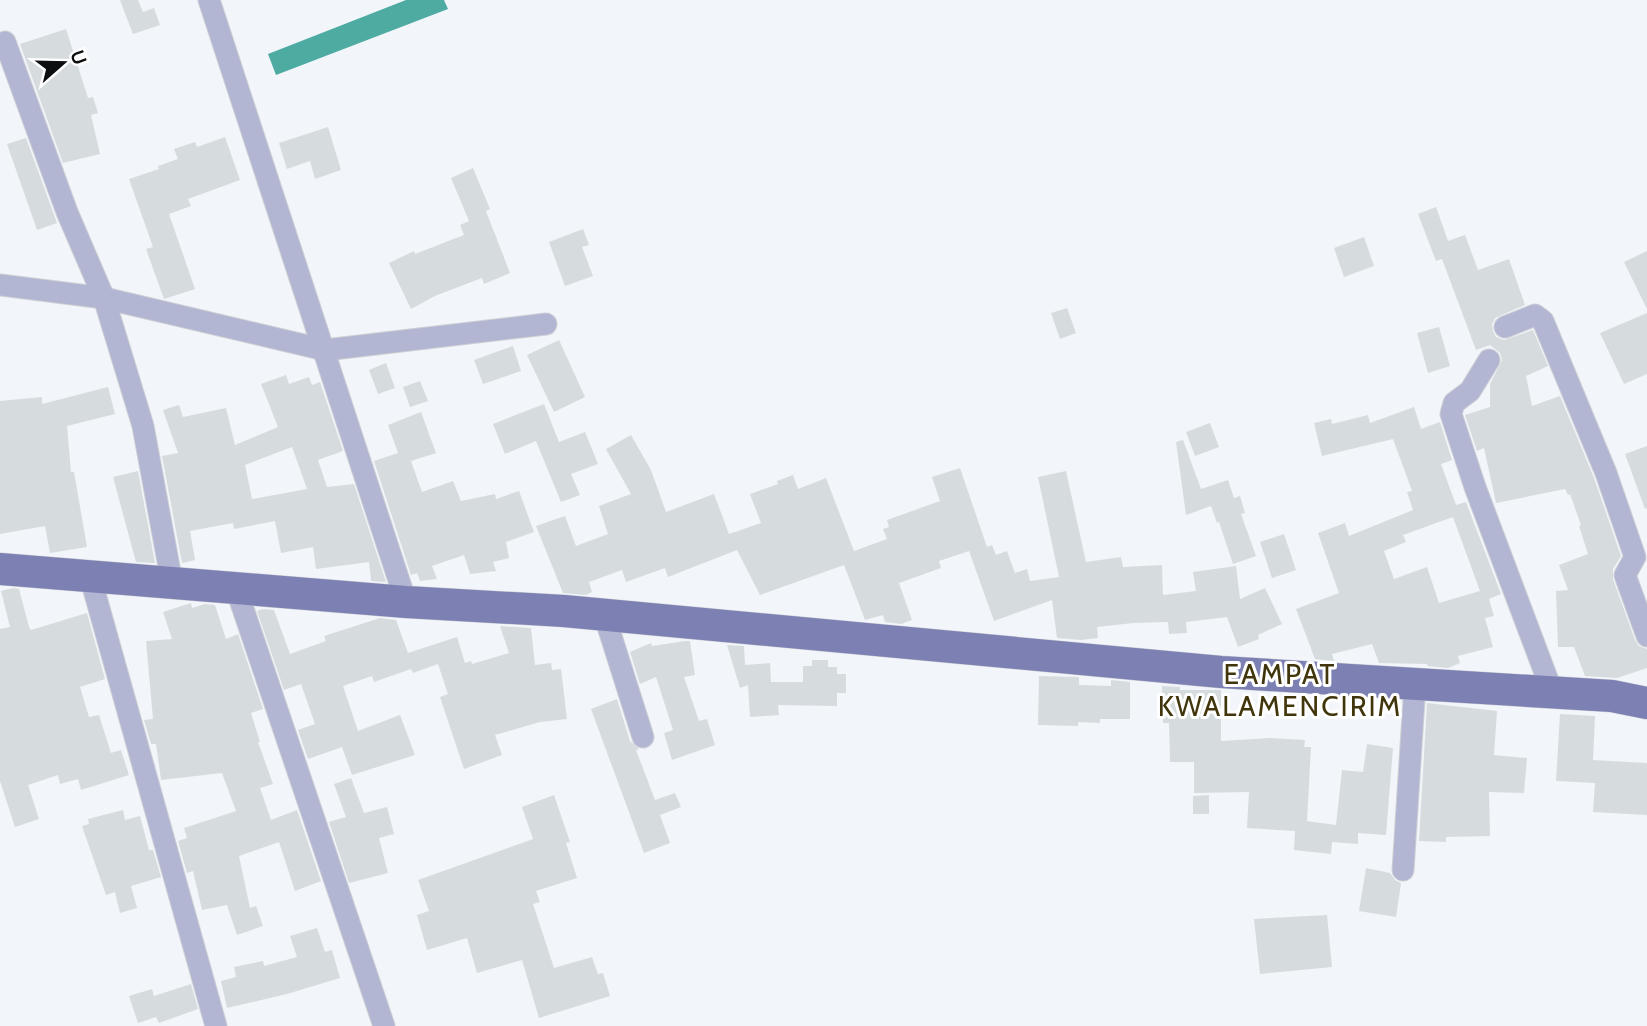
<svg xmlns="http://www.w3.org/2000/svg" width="1647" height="1026" font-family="Cabin,sans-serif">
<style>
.water{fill:#4daba2}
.building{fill:#d6dcde;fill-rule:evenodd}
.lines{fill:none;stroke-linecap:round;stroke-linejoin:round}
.street-casing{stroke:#cdd0d4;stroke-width:23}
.primary-casing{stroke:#cdd0d4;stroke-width:33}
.street{stroke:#b3b6d2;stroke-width:21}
.primary{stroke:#7d80b3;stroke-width:32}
.labels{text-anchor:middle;stroke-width:6;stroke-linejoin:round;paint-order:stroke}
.quarter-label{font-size:28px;letter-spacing:2px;fill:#41350b;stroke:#fff}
</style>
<rect width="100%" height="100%" fill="#f2f5fa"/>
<!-- water -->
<path class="water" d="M406,0H444L448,9L276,75L268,54Z"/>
<!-- building -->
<g class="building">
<path d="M120,0H138L143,12L154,8L160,25L133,34Z"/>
<path d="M66,29L88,98L93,97L98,113L91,115L100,154L63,163L20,44Z"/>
<path d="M328,127L341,170L315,179L310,161L287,169L279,143Z"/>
<path d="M225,137L240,180L188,199L191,206L169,214L195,289L164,299L146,249L153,247L129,179L159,169L158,166L178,159L174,149L195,142L197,147Z"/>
<path d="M26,138L57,223L37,230L7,144Z"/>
<path d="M473,168L490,209L486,211L510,273L484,284L482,278L435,296L411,309L389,263L414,251L415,254L464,235L460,225L469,221L451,178Z"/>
<path d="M1436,207L1448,241L1465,235L1478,270L1509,259L1525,305L1495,318L1492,324L1493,331L1496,337L1504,340L1533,330L1548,366L1526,376L1532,406L1560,396L1594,478L1621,556L1613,569V579L1635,640L1639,646L1647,649V668L1617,678L1585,676L1574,647H1558L1556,591L1568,590L1559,565L1588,554L1579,526L1581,525L1570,494L1568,495L1565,489L1496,503L1484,448L1477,451L1465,415L1490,407V384L1502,360L1500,353L1490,345L1476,350L1442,259L1436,261L1418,214Z"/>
<path d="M583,229L589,245L582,247L593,276L565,286L549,242Z"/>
<path d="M1364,237L1374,266L1344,277L1334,248Z"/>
<path d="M1647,251V309L1624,262Z"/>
<path d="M1067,308L1076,333L1060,339L1051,313Z"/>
<path d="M1647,313V374L1624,384L1600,333Z"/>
<path d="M1439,327L1450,366L1428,373L1417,333Z"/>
<path d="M559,340L585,397L554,412L527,355Z"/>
<path d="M513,346L521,371L483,384L474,360Z"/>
<path d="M386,363L395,388L378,394L369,370Z"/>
<path d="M286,375L289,384L309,377L312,385L320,382L343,451L318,460L327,487L354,484L386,582L371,581L369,562L316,569L313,547L281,553L275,521L234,529L233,523L190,531L195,560L182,563L162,456L178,453L163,410L179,405L183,417L226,408L235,445L278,427L261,384ZM292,447L307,489L252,499L245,465Z"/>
<path d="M420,381L428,401L410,407L403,387Z"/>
<path d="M108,387L115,414L67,426L71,472H74L87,547L50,553L45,526L0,534V401L42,397V404Z"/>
<path d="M544,404L559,442L585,432L598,464L571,474L580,495L561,502L536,441L505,454L493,424Z"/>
<path d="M1414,407L1421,429L1440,422L1452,460L1441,464L1456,505L1466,502L1501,594L1489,599L1494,616L1485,618L1493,647L1458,656L1460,663L1448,668L1428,666L1427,664L1379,663L1372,644L1332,654L1334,661L1315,659L1296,609L1339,593L1318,533L1345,523L1349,536L1413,510L1407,492L1412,491L1393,439L1322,456L1314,423L1331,419L1332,424L1368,415L1370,423ZM1453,517L1480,591L1439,603L1427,567L1394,579L1384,551L1406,542L1403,535Z"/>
<path d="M421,412L436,453L411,461L422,492L453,481L461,501L495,494L496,499L519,491L534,532L506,542L509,558L493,562L496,571L470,574L464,555L432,566L437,579L420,581L417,573L411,575L374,461L398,453L388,425Z"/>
<path d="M1210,423L1219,447L1195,456L1186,432Z"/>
<path d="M631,435L651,470L666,512L714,494L729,534L761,523L750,494L778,484L777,481L793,475L798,489L826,478L854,551L887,539L883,529L889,527L887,520L940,501L932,477L960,468L987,547L992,545L996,555L1007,551L1015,573L1027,569L1030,581L1059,577L1038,477L1066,471L1086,562L1121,557L1123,567L1162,565L1163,595L1196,591L1193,572L1236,566L1240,599L1265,588L1282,624L1258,635L1259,639L1238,647L1227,617L1186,622L1187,633L1169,634L1168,622L1133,623L1097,627L1098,638L1081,640L1057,638L1052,600L994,621L969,551L939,561L941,568L899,583L912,620L901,624L885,622L883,615L865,620L844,565L760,595L737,550L668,577L665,568L626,582L622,570L589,582L592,592L586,595L563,593L536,526L565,516L576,546L608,534L599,506L631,494L606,449Z"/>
<path d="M1183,440L1201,489L1228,480L1234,498L1240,496L1245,513L1241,514L1256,556L1233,564L1219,522L1217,523L1211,506L1186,515L1176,442Z"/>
<path d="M1647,446V508L1645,509L1625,454Z"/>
<path d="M138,471L155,563L136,562L113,477Z"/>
<path d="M1284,534L1296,570L1272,578L1260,542Z"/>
<path d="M13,588L19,589L29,627L31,630L87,613L105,679L80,687L89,717L99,715L111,753L121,750L129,775L81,790L78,779L60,784L58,775L28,785L39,819L15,827L0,781V629L10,627L1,591Z"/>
<path d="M191,603L192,608L205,604L215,605L226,639L238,634L263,709L251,713L260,742H258L273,784L260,788L271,820L297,810L321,881L295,891L279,842L239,856L250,908L256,906L263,926L237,935L227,905L202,910L193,871L187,873L178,841L187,838L184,828L236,811L222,773L161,780L156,744H151L144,720L153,719L146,641L172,639L163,612Z"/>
<path d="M263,609L274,610L290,654L326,641L324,636L380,618L396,620L408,653L457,637L465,663L471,661L472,664L509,653L500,626L531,628L535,665L551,663L552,670L561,669L567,719L540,722L495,735L502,755L464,769L440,697L448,694L438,664L413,673L411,669L374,682L372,676L343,686L358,731L400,715L415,755L352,775L342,747L308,759L298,730L315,724L301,684L284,690L257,611Z"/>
<path d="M685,641H690L695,675L684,677L699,721L707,719L715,745L672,760L664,733L673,730L656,677L640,684L630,652L651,643L652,646Z"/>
<path d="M727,645L744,646L745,665L770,663L771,682H803V666H812V660H828V667H837V674H846V693H837V706L778,705L779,715L750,717L748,685L740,688Z"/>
<path d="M1039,676L1079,677V685L1111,686V680L1130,682V719H1100V723L1078,722V726L1038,725Z"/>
<path d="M1162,686L1180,687V690H1221V741L1270,738L1305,740L1304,747H1311L1307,821L1336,825L1342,770L1363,772L1367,744L1393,748L1386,835L1358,833V844L1332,842L1331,854L1294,850L1295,831L1247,828L1249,792L1194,793V762H1170L1169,723H1163Z"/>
<path d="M617,699L630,741L639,749L636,750L655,800L675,793L681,807L660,815L670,843L644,853L591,709Z"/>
<path d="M1427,703L1497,711L1494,755L1527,758L1524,793L1489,792L1490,836L1446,837V842L1419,841Z"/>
<path d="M1560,714L1595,716L1593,760L1647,763V815L1593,812L1595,783L1556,781Z"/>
<path d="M351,778L364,813L387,807L394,834L379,838L388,873L349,883L329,822L346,817L334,784Z"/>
<path d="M554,795L570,842L566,843L577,878L536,891L540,902L533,904L554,968L592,957L598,974L603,973L610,996L539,1018L522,960L477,973L467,938L427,950L417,915L429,911L418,880L533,839L522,807Z"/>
<path d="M1209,795V814H1193V796Z"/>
<path d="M123,810L125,820L140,816L149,850H153L161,877L131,886L137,908L120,913L115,892L106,895L82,826L89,824L88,819Z"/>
<path d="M1366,868L1390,873L1395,880L1401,883L1396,917L1359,911Z"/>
<path d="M1327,915L1332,967L1260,974L1254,919Z"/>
<path d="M317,928L325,952L332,950L340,978L287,994L227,1008L221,981L236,977L234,967L263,961L264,966L297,957L290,936Z"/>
<path d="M191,984L198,1009L159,1023L156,1017L138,1023L129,996L152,989L154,996Z"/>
</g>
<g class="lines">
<!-- street casing -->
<g class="street-casing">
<g id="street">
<path d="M209,0L406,602"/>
<path d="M5,42L67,212L104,298L143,426L172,583"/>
<path d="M0,285L104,298L325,350L546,324"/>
<path d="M1505,327L1535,315L1543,321L1606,473L1635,557L1625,575L1647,636"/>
<path d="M1489,360L1470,391L1454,403L1451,414L1475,487L1553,694"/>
<path d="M90,576L216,1026"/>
<path d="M236,588L384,1026"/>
<path d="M604,614L643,737"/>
<path d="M1403,870L1415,684"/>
</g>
</g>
<!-- primary casing -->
<g class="primary-casing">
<path id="primary" d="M0,569L406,602L564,611L1221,672L1612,696L1647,703"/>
</g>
<!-- street -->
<use href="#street" class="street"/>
<!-- primary -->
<use href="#primary" class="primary"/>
</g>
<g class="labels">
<!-- quarter labels -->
<g class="quarter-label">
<text x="1280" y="684">EAMPAT<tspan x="1280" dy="32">KWALAMENCIRIM</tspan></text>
</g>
</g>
<!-- north arrow -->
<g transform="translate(63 63) rotate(70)" stroke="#ffffff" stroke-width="5" paint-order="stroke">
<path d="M0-5L12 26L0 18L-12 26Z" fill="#0d0e0f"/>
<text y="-10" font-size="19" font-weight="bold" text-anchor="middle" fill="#0d0e0f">U</text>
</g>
</svg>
